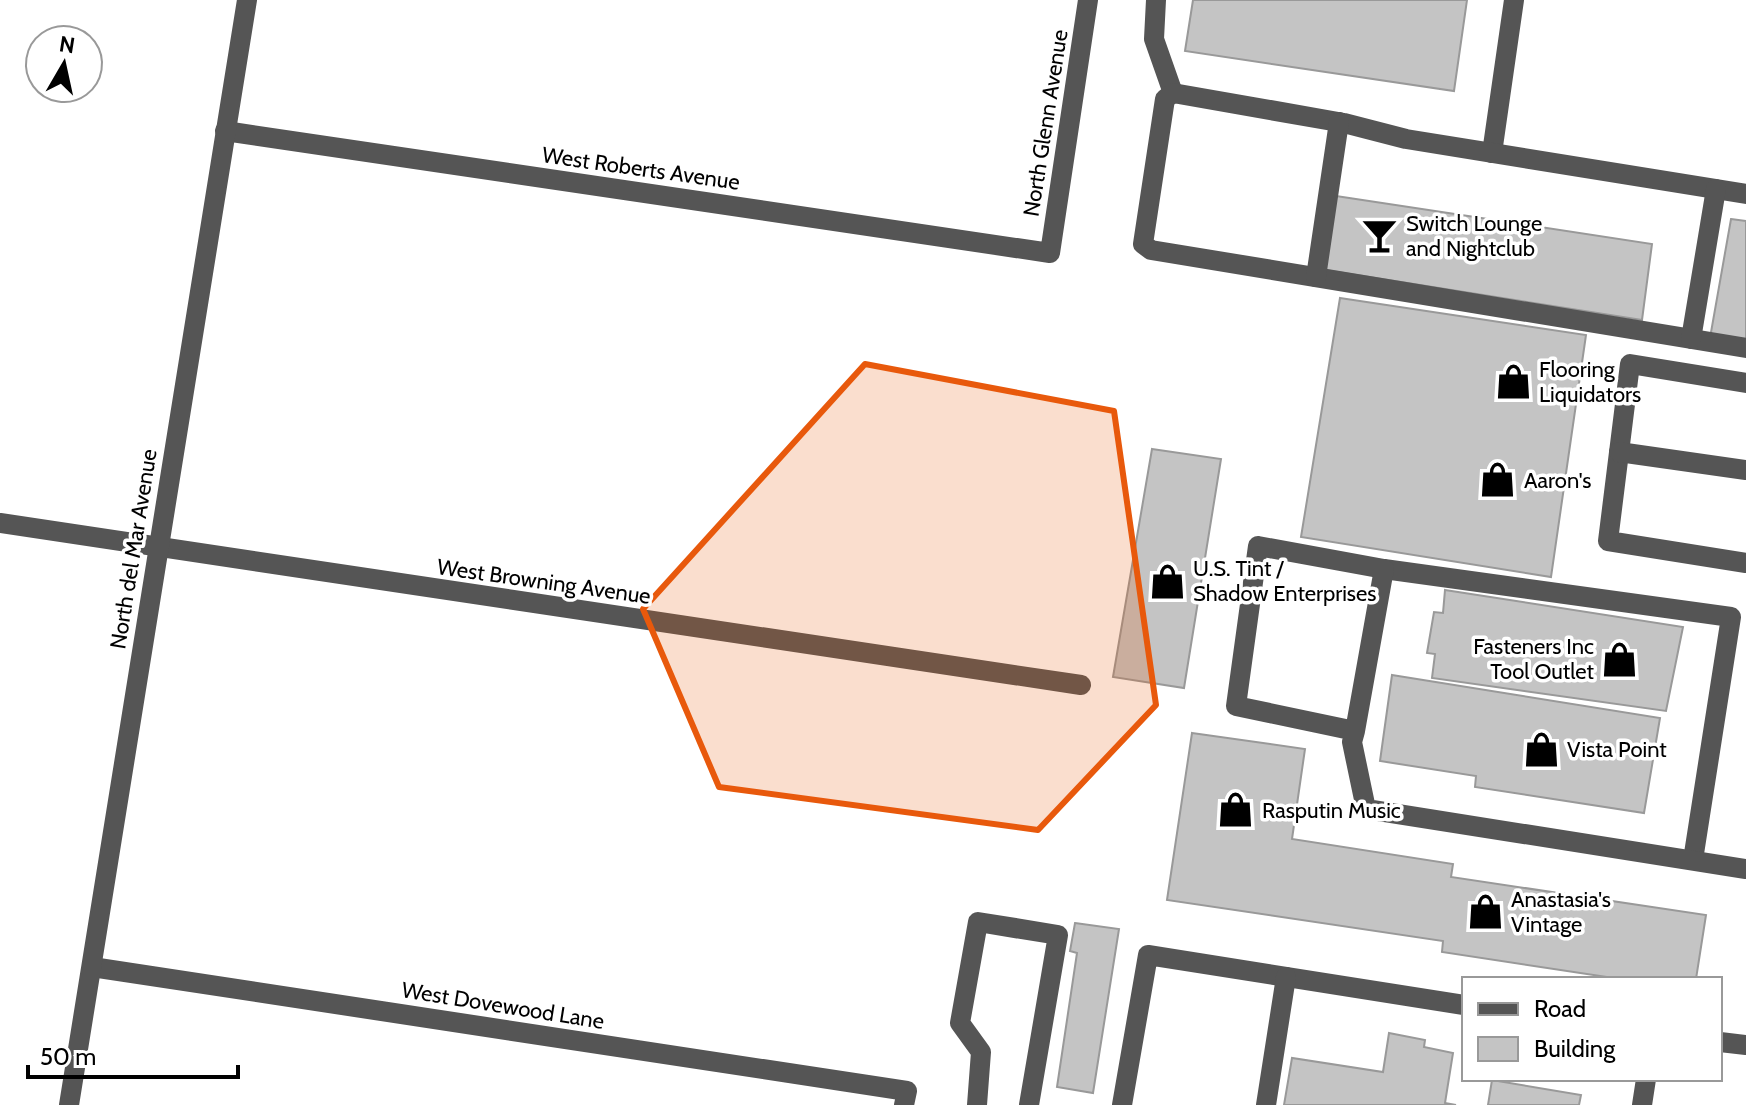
<svg xmlns="http://www.w3.org/2000/svg" width="1746" height="1105" font-family="Cabin,sans-serif">
	<style>
		.building { fill: #c4c4c4; stroke: #999; stroke-width: 2 }
		.lines { fill: none; stroke-linecap: round; stroke-linejoin: round }
		.minor { stroke: #555; stroke-width: 20 }
		.marked { fill: #e8590c; fill-opacity: 0.2; stroke: #e8590c; stroke-width: 6; stroke-linejoin: round }
		.labels { text-anchor: middle; stroke-width: 7; stroke-linejoin: round; paint-order: stroke }
		.street-label { font-size: 22px; fill: #000; stroke: #fff }
		.poi-label { font-size: 22px; fill: #000; stroke: #fff; text-anchor: start }
	</style>
	<rect width="100%" height="100%" fill="#fff"/>
	<!-- building -->
	<g class="building">
		<polygon points="1193,0 1467,0 1454,91 1185,51"/>
		<polygon points="1336,196 1652,244 1642,320 1325,270"/>
		<polygon points="1731,219 1746,221 1746,344 1710,338"/>
		<polygon points="1340,298 1586,335 1551,577 1301,537"/>
		<polygon points="1152,449 1221,459 1184,688 1113,677"/>
		<polygon points="1445,590 1683,627 1666,711 1432,678 1435,654 1427,653 1434,612 1443,613"/>
		<polygon points="1392,675 1660,718 1644,813 1475,787 1476,776 1380,761"/>
		<polygon points="1192,733 1305,749 1292,839 1453,864 1451,877 1706,915 1696,979 1620,979 1442,952 1443,941 1167,900"/>
		<polygon points="1075,923 1119,929 1093,1093 1057,1087 1077,953 1070,951"/>
		<polygon points="1389,1033 1425,1040 1424,1047 1453,1053 1445,1103 1456,1105 1284,1105 1292,1058 1383,1072"/>
		<polygon points="1492,1080 1581,1095 1579,1105 1488,1105"/>
	</g>
	<g class="lines">
		<!-- minor -->
		<g class="minor">
			<polyline points="1156,0 1154,39 1173,93"/>
			<polyline points="225,131 1050,253 1088,0"/>
			<polyline points="1492,153 1514,0"/>
			<polyline points="1746,194 1406,139 1344,123 1173,93 1165,99 1143,244 1151,250 1746,348"/>
			<polyline points="1316,277 1339,122"/>
			<polyline points="1691,339 1716,189"/>
			<polyline points="1746,383 1630,364 1608,541 1746,563"/>
			<polyline points="1619,452 1746,470"/>
			<polyline points="0,523 1081,685"/>
			<polyline points="1384,569 1731,617 1693,860"/>
			<polyline points="1355,731 1236,706 1258,546 1384,569 1355,731 1352,742 1366,809 1746,869"/>
			<polyline points="92,967 907,1091 904,1105"/>
			<polyline points="1720,1042 1746,1045"/>
			<polyline points="69,1105 247,0"/>
			<polyline points="977,1105 981,1052 960,1023 978,922 1058,935 1029,1105"/>
			<polyline points="1122,1105 1148,955 1464,1005"/>
			<polyline points="1266,1105 1286,977"/>
			<polyline points="1642,1105 1646,1079"/>
		</g>
	</g>
	<!-- marked area -->
	<path class="marked" d="M865,364L1114,411L1156,705L1038,830L719,787L643,609Z"/>
	<!-- icons -->
	<defs>
		<symbol id="bar-bare" viewBox="-9 -9 18 18"><path d="M-6-5H6L.8 .8V4.5H3.5V6h-7V4.5H-.8V.8Z" fill="#000" stroke="#fff" stroke-width="2.5" paint-order="stroke"/></symbol>
		<symbol id="shop-bare" viewBox="-9 -9 18 18"><path d="M-5-2.5h2.3a2.7 3.5 0 0 1 5.4 0H5L5.5 6h-11ZM-1.5-2.5h3a1.5 2.3 0 0 0-3 0Z" fill="#000" stroke="#fff" stroke-width="2.5" paint-order="stroke"/></symbol>
	</defs>
	<g fill-rule="evenodd">
		<use href="#bar-bare" x="1354" y="210" width="51" height="51"/>
		<use href="#shop-bare" x="1488" y="356" width="51" height="51"/>
		<use href="#shop-bare" x="1472" y="454" width="51" height="51"/>
		<use href="#shop-bare" x="1142" y="556" width="51" height="51"/>
		<use href="#shop-bare" x="1594" y="634" width="51" height="51"/>
		<use href="#shop-bare" x="1516" y="724" width="51" height="51"/>
		<use href="#shop-bare" x="1210" y="784" width="51" height="51"/>
		<use href="#shop-bare" x="1460" y="886" width="51" height="51"/>
	</g>
	<g class="labels">
		<!-- street labels -->
		<g class="street-label">
			<text transform="translate(1045 123) rotate(-81)" y="8">North Glenn Avenue</text>
			<text transform="translate(641 168) rotate(8)" y="8">West Roberts Avenue</text>
			<text transform="translate(133 549) rotate(-81)" y="8">North del Mar Avenue</text>
			<text transform="translate(544 581) rotate(8)" y="8">West Browning Avenue</text>
			<text transform="translate(503 1005) rotate(9)" y="8">West Dovewood Lane</text>
		</g>
		<!-- poi labels -->
		<g class="poi-label">
			<text x="1406" y="231">Switch Lounge<tspan x="1406" dy="25">and Nightclub</tspan></text>
			<text x="1539" y="377">Flooring<tspan x="1539" dy="25">Liquidators</tspan></text>
			<text x="1524" y="488">Aaron's</text>
			<text x="1193" y="576">U.S. Tint /<tspan x="1193" dy="25">Shadow Enterprises</tspan></text>
			<text x="1594" y="654" text-anchor="end">Fasteners Inc<tspan x="1594" dy="25">Tool Outlet</tspan></text>
			<text x="1567" y="757">Vista Point</text>
			<text x="1262" y="818">Rasputin Music</text>
			<text x="1511" y="907">Anastasia's<tspan x="1511" dy="25">Vintage</tspan></text>
		</g>
	</g>
	<!-- legend -->
	<rect x="1462" y="977" width="260" height="104" fill="#ffffff" stroke="#999999" stroke-width="2"/>
	<rect x="1478" y="1003" width="40" height="12" fill="#555555" stroke="#999999" stroke-width="2"/>
	<text x="1534" y="1017" font-size="24" fill="#000000">Road</text>
	<rect x="1478" y="1037" width="40" height="24" fill="#c4c4c4" stroke="#999999" stroke-width="2"/>
	<text x="1534" y="1057" font-size="24" fill="#000000">Building</text>
	<!-- north arrow -->
	<g transform="translate(64 64) rotate(9)"><circle r="38" fill="#ffffff" stroke="#999999" stroke-width="2"/>
	<path d="M0-6L14 30L0 20L-14 30Z" fill="#000000"/>
	<text y="-12" font-size="22" font-weight="bold" text-anchor="middle" fill="#000000">N</text>
	</g>
	<!-- scale -->
	<path d="M28 1065v12h210v-12" fill="none" stroke="#000000" stroke-width="4"/>
	<text x="40" y="1065" font-size="24" fill="#000000" stroke="#ffffff" stroke-width="6" paint-order="stroke">50 m</text>
</svg>
